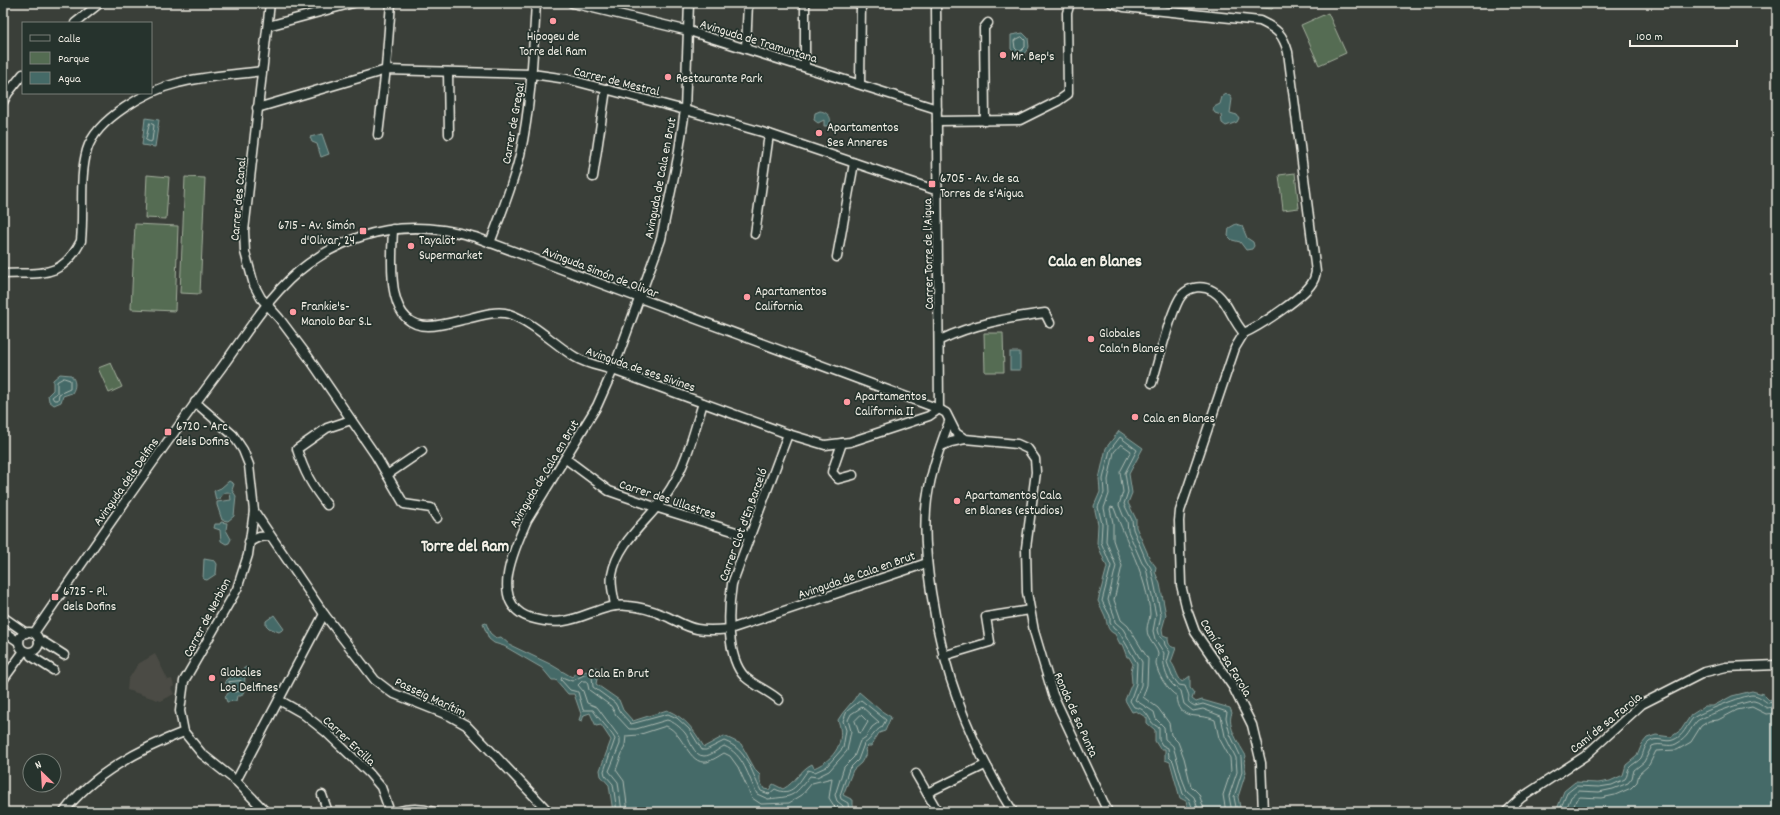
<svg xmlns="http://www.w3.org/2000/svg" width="1780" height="815" font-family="Dekko,sans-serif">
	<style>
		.built { fill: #4b4b44 }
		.green { fill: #546c52; stroke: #a4ae9d }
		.water { fill: #456a67; stroke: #8ba09b }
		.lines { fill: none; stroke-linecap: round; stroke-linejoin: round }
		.shore { stroke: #aebbb4; stroke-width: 1 }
		.minor-casing { stroke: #f4f1e8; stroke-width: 11 }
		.minor { stroke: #26332d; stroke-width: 8 }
		.poi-dot { fill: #ff9aa2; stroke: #26332d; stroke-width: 1.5 }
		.labels { text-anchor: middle; stroke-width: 3.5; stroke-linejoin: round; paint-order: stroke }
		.poi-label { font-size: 13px; fill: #f4f1e8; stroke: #26332d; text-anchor: start }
		.street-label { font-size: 13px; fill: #f4f1e8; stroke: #26332d }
		.district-label { font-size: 17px; font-weight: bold; fill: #f4f1e8; stroke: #26332d }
	</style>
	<rect width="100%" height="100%" fill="#3a3f39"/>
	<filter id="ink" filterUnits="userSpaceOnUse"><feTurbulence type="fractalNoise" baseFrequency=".025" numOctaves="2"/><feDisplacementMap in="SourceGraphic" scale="8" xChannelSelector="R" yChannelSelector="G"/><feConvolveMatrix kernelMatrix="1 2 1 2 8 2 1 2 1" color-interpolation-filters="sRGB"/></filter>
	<g filter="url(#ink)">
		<!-- built -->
		<polygon class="built" points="155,654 168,680 172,679 174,686 171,688 174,694 161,701 127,690 128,680 138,664"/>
		<!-- green -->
		<g class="green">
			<polygon points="1231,3 1278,3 1272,9 1231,5"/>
			<polygon points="1328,13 1346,53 1319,65 1301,25"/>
			<polygon points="1295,173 1299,208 1283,210 1279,175"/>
			<polygon points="147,175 169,177 166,219 145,218"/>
			<polygon points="185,177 205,178 200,294 180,293"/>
			<polygon points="135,224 178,226 175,311 131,309"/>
			<polygon points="984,333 1003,333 1004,372 985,372"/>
			<polygon points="111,363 122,387 109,393 98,368"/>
		</g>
		<!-- water -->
		<g class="water">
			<polygon points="1023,33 1028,38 1029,47 1024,54 1017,55 1011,49 1011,35"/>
			<polygon points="1226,94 1230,96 1232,99 1230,113 1237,115 1239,118 1237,122 1226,126 1222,123 1221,115 1215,113 1213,110 1214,107 1220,104 1222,97"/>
			<path d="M820,111C828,112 834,119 828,126H824V120L818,123L814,120L815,113Z"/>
			<polygon points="145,118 159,120 155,147 142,145"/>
			<polygon points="322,134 329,154 321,157 317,144 312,142 310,137"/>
			<polygon points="1236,224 1242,226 1247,238 1253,242 1254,246 1252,249 1246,250 1240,242 1232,240 1228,236 1229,228"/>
			<rect x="1010" y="352" width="10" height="18"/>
			<path d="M60,374L71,375C76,381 76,387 72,393L63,396L61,402L54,405L49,401L48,395L53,390V380Z"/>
			<path d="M1119,431L1143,448L1129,474L1132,493L1128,503L1136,519V527L1150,559L1156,567L1155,572L1160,584L1166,615L1162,629L1163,635L1168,637C1168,643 1169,647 1176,648L1171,662C1176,668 1176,675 1182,682L1190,676V688L1194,693L1192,699L1196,702L1202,700L1230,708L1232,713C1226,726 1240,745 1246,756L1244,762L1246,772L1238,797L1241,812H1189L1186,801L1180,798L1170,762L1165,760V749H1160L1155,741V730L1147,723V718L1136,711L1132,712L1125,700L1132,683L1131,671L1133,664L1129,657H1127L1122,644H1120L1115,634C1106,630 1108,624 1105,616C1103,611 1100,606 1098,601L1107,567L1097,543L1098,524L1094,506L1100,492L1099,479L1106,448Z"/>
			<path d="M229,481L234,484L232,490L236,496L234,516L228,521L222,520L217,505V502L231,500L230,493C226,490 221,495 220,499L216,500L214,491L221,488Z"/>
			<polygon points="221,522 227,523 226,530 231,539 229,543 226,544 221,541 220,530 214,528 215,524 220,524"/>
			<polygon points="204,559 215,561 217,564 216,574 207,580 203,579"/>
			<polygon points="274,615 284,629 279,632 269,628 266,625 266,621"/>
			<path d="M486,623L490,633L496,638L501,637L510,645L550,664L572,677C577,672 582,670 590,672L595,667L599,669L596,684L619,700L623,710L633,721L667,710C687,719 693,729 704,747L724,736L741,744L756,771L760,775V781L764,789L769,790L773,784L783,789C796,782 800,770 812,764L814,768C835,759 846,742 838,720C844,709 853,703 859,692L880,710L891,717L885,731L879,733L871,746H868L865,749L866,754L861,763L853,770L843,795L853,800V812H613L609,785L601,776L600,770L611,740L601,725L596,726L590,713L584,715L582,721L579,720L581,714L574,694H568L556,680H552L542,668L504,646L494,643L489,639L483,624Z"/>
			<path d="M246,667L250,671L245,677C244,683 247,689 241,696H237L236,701L227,702L225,697L229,692L225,681L229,677L242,676V670Z"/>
			<polygon points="1752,691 1763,694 1769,700 1777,697 1777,812 1542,812 1557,809 1564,791 1575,782 1598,783 1610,781 1623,775 1626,765 1637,756 1642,744 1647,738 1656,735 1671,737 1681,730 1691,715 1705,706 1713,706 1732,696"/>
		</g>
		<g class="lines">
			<!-- shore -->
			<g class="shore">
				<polygon points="1022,37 1025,40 1025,47 1021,51 1018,51 1015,48 1014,41"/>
				<polygon points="150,123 154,125 152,141 150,142 146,140"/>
				<polygon points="64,378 70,380 70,389 59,394 58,400 54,400 52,397 57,393 57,382"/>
				<polygon points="241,681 240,691 234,692 229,682"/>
				<polygon points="861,715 868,722 862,732 859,733 855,721"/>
				<path d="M617,812L613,784L605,775L604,771L615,739C608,727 600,721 593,710H583L578,692L570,690L561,680L562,677L572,681L584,675L592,676L593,687L615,703L620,712L631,724L668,714L677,718L689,729L702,750H706L724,741C747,749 751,771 761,791L769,794L775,789C792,798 799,782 808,770L815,772L826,767L843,748L846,730L843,721L847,711L861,700L886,720L882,727C874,731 872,739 864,744L858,760L849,769L840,795L841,799L848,803L849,812"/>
				<path d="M622,812L618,782L609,771L620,744V738L597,707L587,703L583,691L578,685L582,681H587L589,690L611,706L616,715L629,729H636L667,720C674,722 680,727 685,733C690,739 693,756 704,756C711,756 718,749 724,746C744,754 748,777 757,794L768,799C794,796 792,798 810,776L817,777L829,771L847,751L851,731L848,720L851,714L862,707L879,722L872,727L866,737L860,741L854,757L844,767L835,795L837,801L843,806L844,812"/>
				<path d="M628,812L624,781L616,770L625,745L626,736L638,735L666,726C684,733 688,765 707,762C713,760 719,756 724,753L730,756L738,767L752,798L761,804L789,803L802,795L812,783L832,778L829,798L838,812"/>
				<path d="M1194,812L1189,799L1183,794L1173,761L1169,757L1168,748L1162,745L1159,740V728C1157,726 1152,724 1151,721C1147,714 1144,708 1134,707L1130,701L1136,684L1137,663L1119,632L1114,629L1110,623V616L1102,601L1111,566L1101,542L1102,524L1098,507L1104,493L1103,479L1110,450L1120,437L1137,450L1125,473L1128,492L1124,504L1132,520L1133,529L1146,560L1151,568L1161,615L1158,630L1160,637L1164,640L1165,645L1170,652L1167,662L1172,676L1179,685L1185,686C1186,689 1187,690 1188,693C1191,700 1184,701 1195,706L1203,704L1227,712L1226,718L1230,734L1241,757L1242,772L1234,797L1237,812"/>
				<path d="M1199,812L1194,797L1187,791L1183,781L1173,746L1165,739L1164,727L1156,719L1154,712L1135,700L1141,685L1142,662L1123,629L1115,622L1114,615L1108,600L1116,566L1106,541L1107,523L1104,508L1109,494L1108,480L1114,452L1121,444L1131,451L1120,472L1123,492L1119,505L1123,515L1127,521L1128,531L1142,563L1146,568L1156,615L1153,631L1155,639L1164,653C1162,667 1167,684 1181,691L1184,704L1193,711L1203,709L1221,716L1225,736L1236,758L1237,772L1229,796L1232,812"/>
				<path d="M1205,812L1199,794L1191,786L1184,758L1178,742L1171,735L1169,723L1158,708L1143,697L1147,685L1148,659L1128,626L1121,620L1114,600L1122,566L1113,540V523L1110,509L1111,507L1114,508C1123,534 1138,561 1145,587C1147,595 1150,606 1150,614C1150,619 1147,624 1147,629C1147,640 1156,645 1158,654C1158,656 1156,660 1156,663C1157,674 1167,690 1177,696C1179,723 1198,712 1215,720L1219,738L1230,758L1231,771L1223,795L1226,812"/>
				<path d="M1559,812L1567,793L1576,786L1599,787L1612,785L1625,779C1628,775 1627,772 1629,768C1632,764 1638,762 1641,758C1644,752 1644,746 1649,742C1657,736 1665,743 1673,740C1684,736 1686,726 1693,718C1699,713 1745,695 1752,695C1759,695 1763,700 1768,703L1777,701"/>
				<path d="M1565,812L1571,797L1578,791L1599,792L1613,789L1628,783L1632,778L1634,770L1644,762L1652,746C1660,742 1669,748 1676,744C1689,737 1689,730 1697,721C1702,717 1748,700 1754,701C1760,702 1762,706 1767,708L1777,706"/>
				<polyline points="1572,812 1576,800 1580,797 1601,798 1615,795 1631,788 1637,782 1639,774 1649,765 1656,751 1677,750 1691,742 1701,726 1709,721 1718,720 1737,710 1752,707 1766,714 1777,713"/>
			</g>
			<defs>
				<g id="minor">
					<polyline points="270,3 244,231 245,252 254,285 261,298 279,318 309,358 376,456 404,504 431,508 437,518"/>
					<polyline points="572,3 689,31 937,109"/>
					<path d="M689,3L685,110L678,157L661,239L613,370L597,406L527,520C515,548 487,604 531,618C541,621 553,623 564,621C586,618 605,603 628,606C640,607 652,610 663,615C674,619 685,627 697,629C708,631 718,630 730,629L927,563"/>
					<polyline points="936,3 939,409"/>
					<path d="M1112,3L1124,7L1260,21C1277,29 1283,34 1288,52L1316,272C1315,275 1315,278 1313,281C1307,295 1260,326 1244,333"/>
					<polyline points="614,12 615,3"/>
					<polyline points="75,23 100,3"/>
					<polyline points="268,26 353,3"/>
					<polyline points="746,48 748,3"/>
					<polyline points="805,67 805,3"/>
					<polyline points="448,72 449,134"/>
					<polyline points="860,84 861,3"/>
					<polyline points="3,102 8,93 23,74"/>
					<polyline points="257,108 386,70 532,74 567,79 685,110 769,134 938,191"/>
					<polyline points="937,121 1020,120 1058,101 1068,94 1067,13 1070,3"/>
					<polyline points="985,121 984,28 988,23"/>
					<polyline points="378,135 386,68 391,3"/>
					<polyline points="593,177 606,89"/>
					<path d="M393,229C392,259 384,326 428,326C442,326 457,321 470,318C481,315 498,310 509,314C533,322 554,344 575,357C586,364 600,366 613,370L788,434L825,445L850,442L929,416L939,409"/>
					<polyline points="755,234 769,134"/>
					<path d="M490,243C501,214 513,185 520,155C531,106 533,54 536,3"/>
					<polyline points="837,257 854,163"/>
					<path d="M3,274C41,272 61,280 81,241C84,211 79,178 87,150C96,119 148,90 178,83C205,76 234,75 262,71"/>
					<polyline points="1244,333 1235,348 1180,511 1179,521 1181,585 1187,610 1195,632 1233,687 1252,725 1261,763 1263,812"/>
					<path d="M940,340C973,324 1008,318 1045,313L1050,323"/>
					<path d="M1152,383C1158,363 1171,308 1182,295C1190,286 1203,285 1213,291C1228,300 1232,321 1244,333"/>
					<polyline points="195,402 233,435 243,450 249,465 254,511 248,555 237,589 184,681 180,711 184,732 202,754 236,781 266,812"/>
					<path d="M949,422C939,450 928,479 926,510C924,537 927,565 931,592C943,673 969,742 1013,812"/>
					<polyline points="842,443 832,472 838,479 853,475"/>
					<polyline points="941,446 951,442 965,439"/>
					<polyline points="566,459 609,491 655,507 749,536"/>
					<polyline points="387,475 422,451"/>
					<path d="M327,505C312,486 304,472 297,449L327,428L351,420"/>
					<polyline points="254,511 324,614 375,680 392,693 450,716 466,725 549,812"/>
					<polyline points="249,542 259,537 270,536"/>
					<path d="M615,606C614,596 610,585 612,575C618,539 653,518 671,488C687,462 694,431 703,403"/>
					<polyline points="3,617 26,633"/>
					<polyline points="3,631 19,642"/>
					<circle cx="29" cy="642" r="10"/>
					<path d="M34,633C95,544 157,454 222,367C248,331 272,290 308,264C359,227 416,220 475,237L939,409L946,413L956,433L965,439L1017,444L1028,449L1035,459L1036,472L1026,548L1027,592L1034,631L1053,695L1108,812"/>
					<polyline points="39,642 42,641 64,655"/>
					<polyline points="31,652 31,656 53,670"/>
					<polyline points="943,656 990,642 986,617 1030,610"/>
					<polyline points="3,680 24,651"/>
					<polyline points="279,700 302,713 326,732 369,773 381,787 390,812"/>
					<path d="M779,700C769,691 755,686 745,677C726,658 728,609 732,584L788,434"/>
					<polyline points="916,774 938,812"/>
					<polyline points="236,781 324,614"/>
					<polyline points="927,793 985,765"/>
					<polyline points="322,795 328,812"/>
					<path d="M64,812C91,775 142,748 184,732"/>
					<path d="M396,812C409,808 421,808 434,812"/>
					<polyline points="1506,812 1521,798 1585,756 1642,704 1705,672 1726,667 1777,665"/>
				</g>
			</defs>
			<!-- minor casing -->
			<use href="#minor" class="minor-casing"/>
			<!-- minor -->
			<use href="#minor" class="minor"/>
		</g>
	</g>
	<!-- markers -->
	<g class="poi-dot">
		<circle cx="553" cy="21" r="4"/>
		<circle cx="1003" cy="55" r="4"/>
		<circle cx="668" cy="77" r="4"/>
		<circle cx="819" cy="133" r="4"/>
		<rect x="928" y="180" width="8" height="8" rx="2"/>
		<rect x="359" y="227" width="8" height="8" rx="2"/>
		<circle cx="411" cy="246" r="4"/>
		<circle cx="747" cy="297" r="4"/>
		<circle cx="293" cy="312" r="4"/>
		<circle cx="1091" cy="339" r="4"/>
		<circle cx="847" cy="402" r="4"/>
		<circle cx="1135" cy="417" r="4"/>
		<rect x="164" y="428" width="8" height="8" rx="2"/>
		<circle cx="957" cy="501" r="4"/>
		<rect x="51" y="593" width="8" height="8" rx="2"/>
		<circle cx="580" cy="672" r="4"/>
		<circle cx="212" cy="678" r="4"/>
	</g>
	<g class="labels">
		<!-- poi labels -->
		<g class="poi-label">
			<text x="553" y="40" text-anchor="middle">Hipogeu de<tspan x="553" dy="15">Torre del Ram</tspan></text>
			<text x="1011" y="60">Mr. Bep's</text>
			<text x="676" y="82">Restaurante Park</text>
			<text x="827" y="131">Apartamentos<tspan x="827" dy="15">Ses Anneres</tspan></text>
			<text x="940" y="182">6705 - Av. de sa<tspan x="940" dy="15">Torres de s'Aigua</tspan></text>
			<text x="355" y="229" text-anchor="end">6715 - Av. Simón<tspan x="355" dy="15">d'Olivar, 24</tspan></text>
			<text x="419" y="244">Tayalot<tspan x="419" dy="15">Supermarket</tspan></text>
			<text x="755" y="295">Apartamentos<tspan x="755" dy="15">California</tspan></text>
			<text x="301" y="310">Frankie's-<tspan x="301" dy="15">Manolo Bar S.L</tspan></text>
			<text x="1099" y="337">Globales<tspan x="1099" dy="15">Cala'n Blanes</tspan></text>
			<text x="855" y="400">Apartamentos<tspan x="855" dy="15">California II</tspan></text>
			<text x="1143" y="422">Cala en Blanes</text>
			<text x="176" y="430">6720 - Arc<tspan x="176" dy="15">dels Dofins</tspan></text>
			<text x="965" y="499">Apartamentos Cala<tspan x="965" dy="15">en Blanes (estudios)</tspan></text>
			<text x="63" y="595">6725 - Pl.<tspan x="63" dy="15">dels Dofins</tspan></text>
			<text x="220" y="676">Globales<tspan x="220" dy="15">Los Delfines</tspan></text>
			<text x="588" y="677">Cala En Brut</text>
		</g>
		<!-- street labels -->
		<g class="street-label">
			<text transform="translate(759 40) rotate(17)" y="5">Avinguda de Tramuntana</text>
			<text transform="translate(617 80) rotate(14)" y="5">Carrer de Mestral</text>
			<text transform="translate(512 123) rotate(-80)" y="5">Carrer de Gregal</text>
			<text transform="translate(659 178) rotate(-79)" y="5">Avinguda de Cala en Brut</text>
			<text transform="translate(237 199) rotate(-85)" y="5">Carrer des Canal</text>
			<text transform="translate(927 254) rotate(-91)" y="5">Carrer Torre de l'Aigua</text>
			<text transform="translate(601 271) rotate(21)" y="5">Avinguda Simón de Olivar</text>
			<text transform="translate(641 368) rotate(19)" y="5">Avinguda de ses Sivines</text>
			<text transform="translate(543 473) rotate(-59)" y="5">Avinguda de Cala en Brut</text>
			<text transform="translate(125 481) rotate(-55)" y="5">Avinguda dels Delfins</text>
			<text transform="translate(668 498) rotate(18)" y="5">Carrer des Ullastres</text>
			<text transform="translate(742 524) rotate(-70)" y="5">Carrer Clot d'En Barceló</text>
			<text transform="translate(856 574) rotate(-19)" y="5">Avinguda de Cala en Brut</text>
			<text transform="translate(206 617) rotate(-62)" y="5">Carrer de Nerbion</text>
			<text transform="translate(1227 657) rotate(59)" y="5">Camí de sa Farola</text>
			<text transform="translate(431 696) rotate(25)" y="5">Passeig Marítim</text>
			<text transform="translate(1077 714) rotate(66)" y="5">Ronda de sa Punta</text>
			<text transform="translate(1605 722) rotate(-39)" y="5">Camí de sa Farola</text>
			<text transform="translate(350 740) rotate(43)" y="5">Carrer Ercilla</text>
		</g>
		<!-- district labels -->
		<g class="district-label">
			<text x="1095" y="266">Cala en Blanes</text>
			<text x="465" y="551">Torre del Ram</text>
		</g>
	</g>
	<!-- margin -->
	<rect width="1780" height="815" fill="none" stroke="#26332d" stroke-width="16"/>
	<rect x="8" y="8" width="1764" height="799" fill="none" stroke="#f4f1e8" stroke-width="1.5" filter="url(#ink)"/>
	<!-- legend -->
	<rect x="22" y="22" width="130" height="72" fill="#26332d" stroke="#787f78"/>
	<rect x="30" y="35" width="20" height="6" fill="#26332d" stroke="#787f78"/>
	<text x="58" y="42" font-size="12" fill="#f4f1e8">Calle</text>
	<rect x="30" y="52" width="20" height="12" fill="#546c52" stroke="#787f78"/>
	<text x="58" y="62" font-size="12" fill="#f4f1e8">Parque</text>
	<rect x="30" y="72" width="20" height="12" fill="#456a67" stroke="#787f78"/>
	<text x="58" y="82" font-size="12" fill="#f4f1e8">Agua</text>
	<!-- north arrow -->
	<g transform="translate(42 773) rotate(335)"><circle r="19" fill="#26332d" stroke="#787f78"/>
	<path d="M0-3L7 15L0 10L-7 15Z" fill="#ff9aa2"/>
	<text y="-6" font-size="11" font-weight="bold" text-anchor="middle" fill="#f4f1e8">N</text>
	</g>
	<!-- scale -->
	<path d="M1630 40v6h107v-6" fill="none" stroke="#f4f1e8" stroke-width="2"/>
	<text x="1636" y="40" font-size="12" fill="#f4f1e8" stroke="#26332d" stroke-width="3" paint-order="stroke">100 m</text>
</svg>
